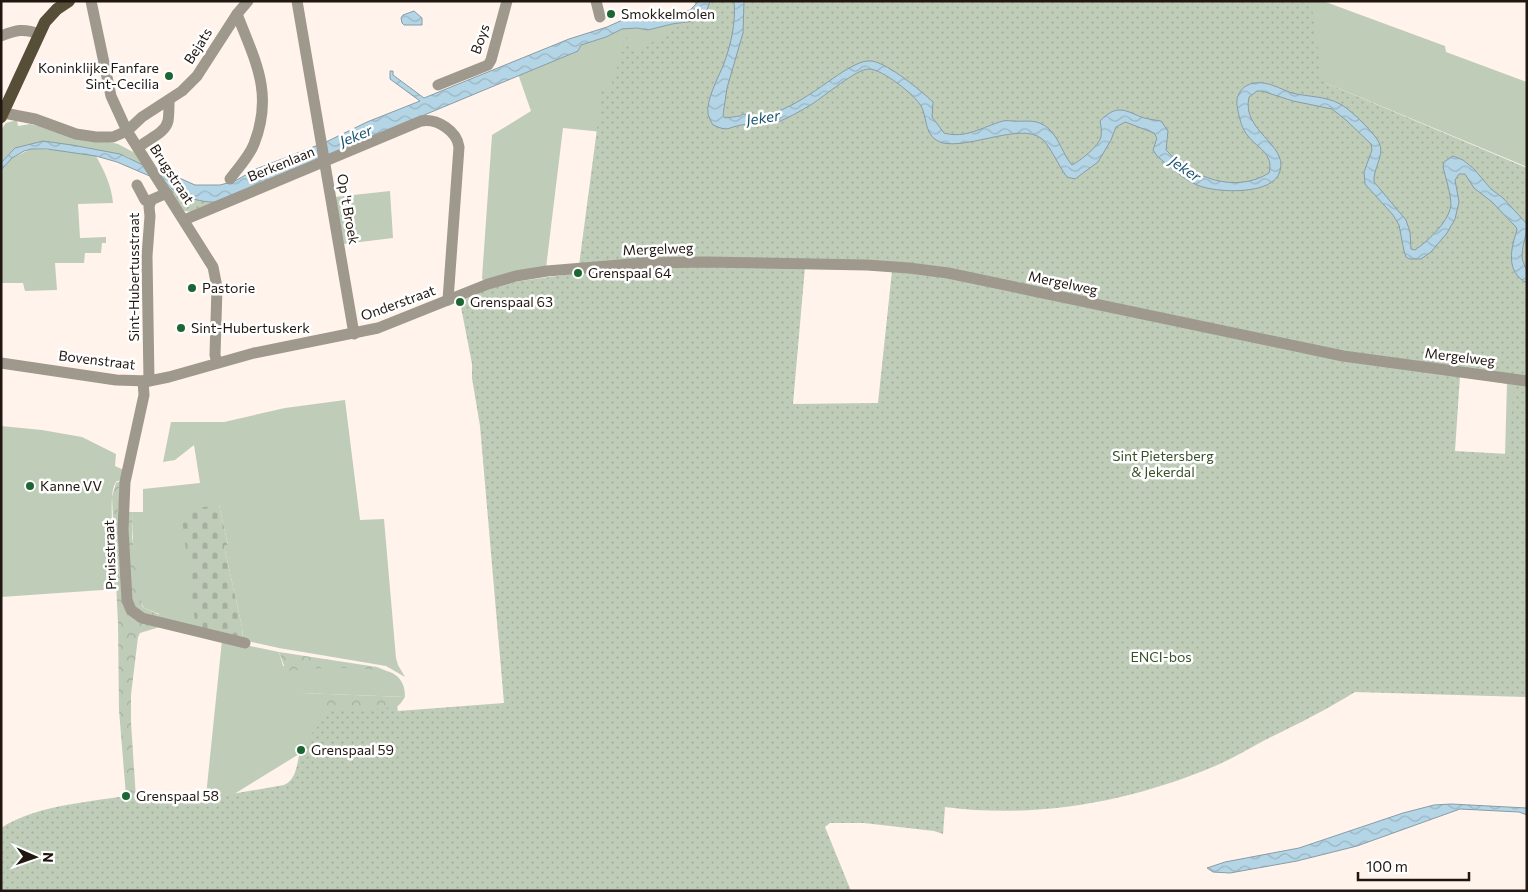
<svg xmlns="http://www.w3.org/2000/svg" width="1528" height="892" font-family="Commissioner,sans-serif">
	<style>
		.green { fill: #bfcdb8 }
		.forest { fill: url(#forest-crowns) }
		.cemetery { fill: url(#cemetery-stones) }
		.park { fill: url(#park-dots); fill-rule: evenodd }
		.water { fill: url(#water-waves); stroke: #889ca6 }
		.lines { fill: none; stroke-linecap: round; stroke-linejoin: round }
		.minor { stroke: #9e998c; stroke-width: 11 }
		.major { stroke: #564e37; stroke-width: 12 }
		.poi-dot { fill: #1c6633; stroke: #fff; stroke-width: 2 }
		.labels { text-anchor: middle; stroke-width: 5; stroke-linejoin: round; paint-order: stroke }
		.poi-label { font-size: 14px; fill: #211711; stroke: #fff; text-anchor: start }
		.street-label { font-size: 14px; fill: #211711; stroke: #fff }
		.park-label { font-size: 14px; fill: #375127; stroke: #fff }
		.water-label { font-size: 15px; font-style: italic; fill: #1a556f; stroke: #fff }
	</style>
	<defs>
		<pattern id="forest-crowns" width="20" height="18" patternUnits="userSpaceOnUse" patternTransform="scale(1.25)"><rect width="20" height="18" fill="#bfcdb8"/><path d="M2 6a3 3 0 1 1 6 0M12 15a3 3 0 1 1 6 0" fill="none" stroke="#a4af9d"/></pattern>
		<pattern id="cemetery-stones" width="16" height="16" patternUnits="userSpaceOnUse" patternTransform="scale(1.25)"><rect width="16" height="16" fill="#bfcdb8"/><path d="M2 7V4a2 2 0 0 1 4 0v3zM10 15v-3a2 2 0 0 1 4 0v3z" fill="#a4af9d"/></pattern>
		<pattern id="park-dots" width="8" height="8" patternUnits="userSpaceOnUse" patternTransform="scale(1.25)"><rect width="8" height="8" fill="#bfcdb8"/><path d="M2 2h.1M6 6h.1" fill="none" stroke="#a4af9d" stroke-width="1.8" stroke-linecap="round"/></pattern>
		<pattern id="water-waves" width="16" height="10" patternUnits="userSpaceOnUse" patternTransform="scale(1.25)"><rect width="16" height="10" fill="#b4d5e6"/><path d="M0 5q4-4 8 0t8 0" fill="none" stroke="#9ab6c4"/></pattern>
	</defs>
	<rect width="100%" height="100%" fill="#fff3ec"/>
	<!-- green -->
	<g class="green">
		<polygon points="734,1 1527,298 672,139 563,128 546,268 484,283 482,278 492,135 531,111 518,74 578,51 581,45 606,37 622,29 637,28 648,30 672,24 694,21"/>
		<polygon points="744,1 1323,1 1445,46 1446,52 1527,82 1527,167 1326,83"/>
		<polygon points="17,120 18,126 30,124 118,144 135,153 142,165 126,156 72,145 15,148 1,163 1,130 6,123"/>
		<path d="M31,149L56,150L96,156C104,170 112,187 113,203L78,204L80,238L106,237V243H102L101,253H85L84,263H55L57,290L25,291L23,283H1V170L12,158Z"/>
		<polygon points="390,191 393,238 344,244 335,197"/>
		<polygon points="1507,382 1527,384 1527,453 1505,456"/>
		<path d="M345,400L360,520L384,519L396,658L398,665L405,677L386,666L279,648L243,640L242,627L224,546L228,545L219,505L196,629L164,622L159,614L144,608C135,595 131,530 133,512H143V489L200,483L194,445L175,460L163,462L171,422H224L285,408Z"/>
		<path d="M1,426L42,430L82,437L116,454L115,466L124,470L122,480C118,481 117,480 115,484C107,497 116,569 117,589L1,597Z"/>
		<path d="M222,640L279,652L283,666C305,667 378,664 394,674C403,680 405,688 405,697L302,693L345,712L317,743L231,796L204,803L136,799L153,796H206Z"/>
	</g>
	<!-- forest -->
	<g class="forest">
		<polygon points="122,480 118,512 133,512 132,537 142,606 144,608 162,616 164,622 163,626 140,633 138,637 131,695 131,722 136,799 123,797 126,796 119,710 118,624 112,497 116,483"/>
		<path d="M279,652L377,667L389,672C354,666 321,667 286,671Z"/>
		<path d="M302,693L405,697C402,702 399,706 394,709C388,713 336,713 327,711C316,709 308,702 302,693Z"/>
	</g>
	<!-- cemetery -->
	<polygon class="cemetery" points="219,505 228,545 224,546 242,627 243,640 196,629 181,510"/>
	<!-- park -->
	<g class="park">
		<path d="M694,1H1311L1322,78L1325,79L1326,83L1527,168V697L1355,692C1326,710 1296,725 1265,740C1248,749 1232,759 1215,766C1130,802 1037,819 945,807L943,834L934,831L864,823H830L825,827L851,891H1V828C39,803 98,802 142,793L149,799L170,797L209,798L284,785C298,779 296,762 301,750C305,740 323,721 330,711L397,707L398,711L504,703L480,426L472,378V364L460,302L498,284L578,273L602,91H609L623,50L624,33L636,51L638,52L646,45L666,36L675,28L699,19ZM805,267L892,271L878,403L793,404ZM1460,376L1514,385L1508,454L1455,451Z"/>
		<polygon points="169,188 179,193 215,202 195,212 183,211"/>
	</g>
	<!-- water -->
	<g class="water">
		<path d="M699,1H710L705,16L694,21L672,24L648,30L637,28L622,29L606,37L581,45L578,51L215,202C202,203 174,195 166,183L117,162L96,156L47,149H31L24,151L12,158L1,170V163L15,148L43,141L72,145L120,154L166,176L168,173L195,185H220L235,181L256,169L326,142L367,122L420,101L390,79V71H393V75L424,98L569,39L607,27L629,17L661,18L690,10Z"/>
		<path d="M734,1H744L743,33L727,88L723,115L725,118L740,116L743,114C777,124 817,88 844,71C853,66 862,60 872,61C889,64 920,90 933,102L932,117L944,133C966,139 982,127 1003,121C1007,120 1010,121 1014,121C1029,122 1037,118 1050,130C1060,140 1063,155 1072,165C1080,161 1099,146 1101,137C1102,132 1101,126 1100,121C1116,105 1123,109 1141,117C1147,119 1155,120 1161,121L1168,131L1166,150C1192,178 1235,194 1269,173C1274,153 1258,149 1248,136C1242,129 1240,120 1238,111C1237,106 1236,101 1238,96C1241,88 1247,84 1255,83C1268,81 1280,89 1292,93C1308,97 1326,96 1340,104C1349,108 1378,136 1380,145C1384,156 1373,169 1374,182L1406,220L1410,232L1411,249L1415,250C1428,241 1451,220 1451,203C1450,191 1446,179 1443,167L1444,162L1453,156L1463,160L1474,169L1491,189L1503,198L1527,224C1527,236 1522,244 1522,256C1522,262 1525,266 1527,271C1528,274 1527,280 1527,283C1505,272 1511,248 1517,230L1516,227L1492,202L1474,188L1465,174H1459L1455,180L1459,202L1455,219L1447,233L1431,252L1421,259H1410L1406,257L1404,251L1399,225L1393,215L1365,184L1364,172L1372,150L1371,144L1346,120L1332,109L1293,101L1262,91H1257L1249,97C1241,131 1288,144 1280,171C1274,196 1215,193 1197,185C1183,179 1169,166 1157,156L1153,150L1157,138L1154,133L1128,123L1125,122L1116,127L1111,140L1098,162L1075,179L1067,177C1059,167 1051,147 1042,139C1021,120 958,155 936,140C924,132 927,116 921,106C915,95 882,69 869,69C856,69 825,96 812,104C801,111 790,117 778,122C766,127 754,123 741,125C726,128 729,132 713,125C711,122 709,117 708,114C706,100 718,78 723,66C731,45 736,23 734,1Z"/>
		<polygon points="414,11 422,18 422,25 404,25 402,23 401,18 403,15"/>
		<polygon points="1451,804 1527,808 1527,815 1519,812 1460,809 1357,846 1297,861 1230,873 1213,872 1207,868 1225,862 1299,848 1403,813 1434,805"/>
	</g>
	<g class="lines">
		<!-- minor -->
		<g class="minor">
			<polyline points="91,1 111,96 127,131 213,267 217,287 215,355 217,363"/>
			<polyline points="297,1 354,334"/>
			<polyline points="596,1 600,17"/>
			<path d="M1,36C16,30 24,28 39,34"/>
			<polyline points="438,85 488,65 491,60 507,1"/>
			<polyline points="4,113 35,119 76,134 96,137 113,137 127,131 142,117 182,91 197,76 237,14 248,1"/>
			<path d="M138,148C147,139 165,134 168,121C169,115 169,107 169,101"/>
			<path d="M230,179C238,168 249,157 254,144C274,93 255,61 237,14"/>
			<polyline points="137,185 145,200 150,203"/>
			<path d="M184,220L421,121C437,118 457,131 459,147L448,300"/>
			<polyline points="1,363 116,380 149,381 169,377 254,353 378,328 488,284 516,276 547,271 644,263 706,262 867,265 909,268 948,273 1343,356 1527,381"/>
			<polyline points="143,381 144,395 125,482 123,529 127,600 131,610 142,618 245,643"/>
			<polyline points="149,381 147,256 150,216 149,207 151,200 167,193"/>
		</g>
		<!-- major -->
		<polyline class="major" points="1,117 45,22 57,9 69,1"/>
	</g>
	<!-- markers -->
	<g class="poi-dot">
		<circle cx="611" cy="14" r="5"/>
		<circle cx="169" cy="76" r="5"/>
		<circle cx="578" cy="273" r="5"/>
		<circle cx="192" cy="288" r="5"/>
		<circle cx="460" cy="302" r="5"/>
		<circle cx="181" cy="328" r="5"/>
		<circle cx="30" cy="486" r="5"/>
		<circle cx="301" cy="750" r="5"/>
		<circle cx="126" cy="796" r="5"/>
	</g>
	<g class="labels">
		<!-- poi labels -->
		<g class="poi-label">
			<text x="621" y="19">Smokkelmolen</text>
			<text x="159" y="73" text-anchor="end">Koninklijke Fanfare<tspan x="159" dy="16">Sint-Cecilia</tspan></text>
			<text x="588" y="278">Grenspaal 64</text>
			<text x="202" y="293">Pastorie</text>
			<text x="470" y="307">Grenspaal 63</text>
			<text x="191" y="333">Sint-Hubertuskerk</text>
			<text x="40" y="491">Kanne VV</text>
			<text x="311" y="755">Grenspaal 59</text>
			<text x="136" y="801">Grenspaal 58</text>
		</g>
		<!-- street labels -->
		<g class="street-label">
			<text transform="translate(480 39) rotate(-71)" y="5">Boys</text>
			<text transform="translate(198 46) rotate(-58)" y="5">Bejats</text>
			<text transform="translate(281 164) rotate(-22)" y="5">Berkenlaan</text>
			<text transform="translate(172 174) rotate(57)" y="5">Brugstraat</text>
			<text transform="translate(348 209) rotate(80)" y="5">Op 't Broek</text>
			<text transform="translate(658 249) rotate(-2)" y="5">Mergelweg</text>
			<text transform="translate(134 277) rotate(-90)" y="5">Sint-Hubertusstraat</text>
			<text transform="translate(1063 283) rotate(12)" y="5">Mergelweg</text>
			<text transform="translate(398 303) rotate(-20)" y="5">Onderstraat</text>
			<text transform="translate(1460 357) rotate(7)" y="5">Mergelweg</text>
			<text transform="translate(97 360) rotate(7)" y="5">Bovenstraat</text>
			<text transform="translate(110 555) rotate(-92)" y="5">Pruisstraat</text>
		</g>
		<!-- park labels -->
		<g class="park-label">
			<text x="1163" y="461">Sint Pietersberg<tspan x="1163" dy="16">&amp; Jekerdal</tspan></text>
			<text x="1161" y="662">ENCI-bos</text>
		</g>
		<!-- water labels -->
		<g class="water-label">
			<text transform="translate(763 118) rotate(-9)" y="5">Jeker</text>
			<text transform="translate(356 136) rotate(-22)" y="5">Jeker</text>
			<text transform="translate(1185 169) rotate(34)" y="5">Jeker</text>
		</g>
	</g>
	<!-- border -->
	<rect width="1528" height="892" fill="none" stroke="#211711" stroke-width="5"/>
	<!-- north arrow -->
	<g transform="translate(35 857) rotate(92)" stroke="#ffffff" stroke-width="4" paint-order="stroke">
	<path d="M0-4L9 19L0 12L-9 19Z" fill="#211711"/>
	<text y="-8" font-size="14" font-weight="bold" text-anchor="middle" fill="#211711">N</text>
	</g>
	<!-- scale -->
	<path d="M1358 872v8h111v-8" fill="none" stroke="#211711" stroke-width="2.5"/>
	<text x="1366" y="872" font-size="15" fill="#211711" stroke="#ffffff" stroke-width="4" paint-order="stroke">100 m</text>
</svg>
